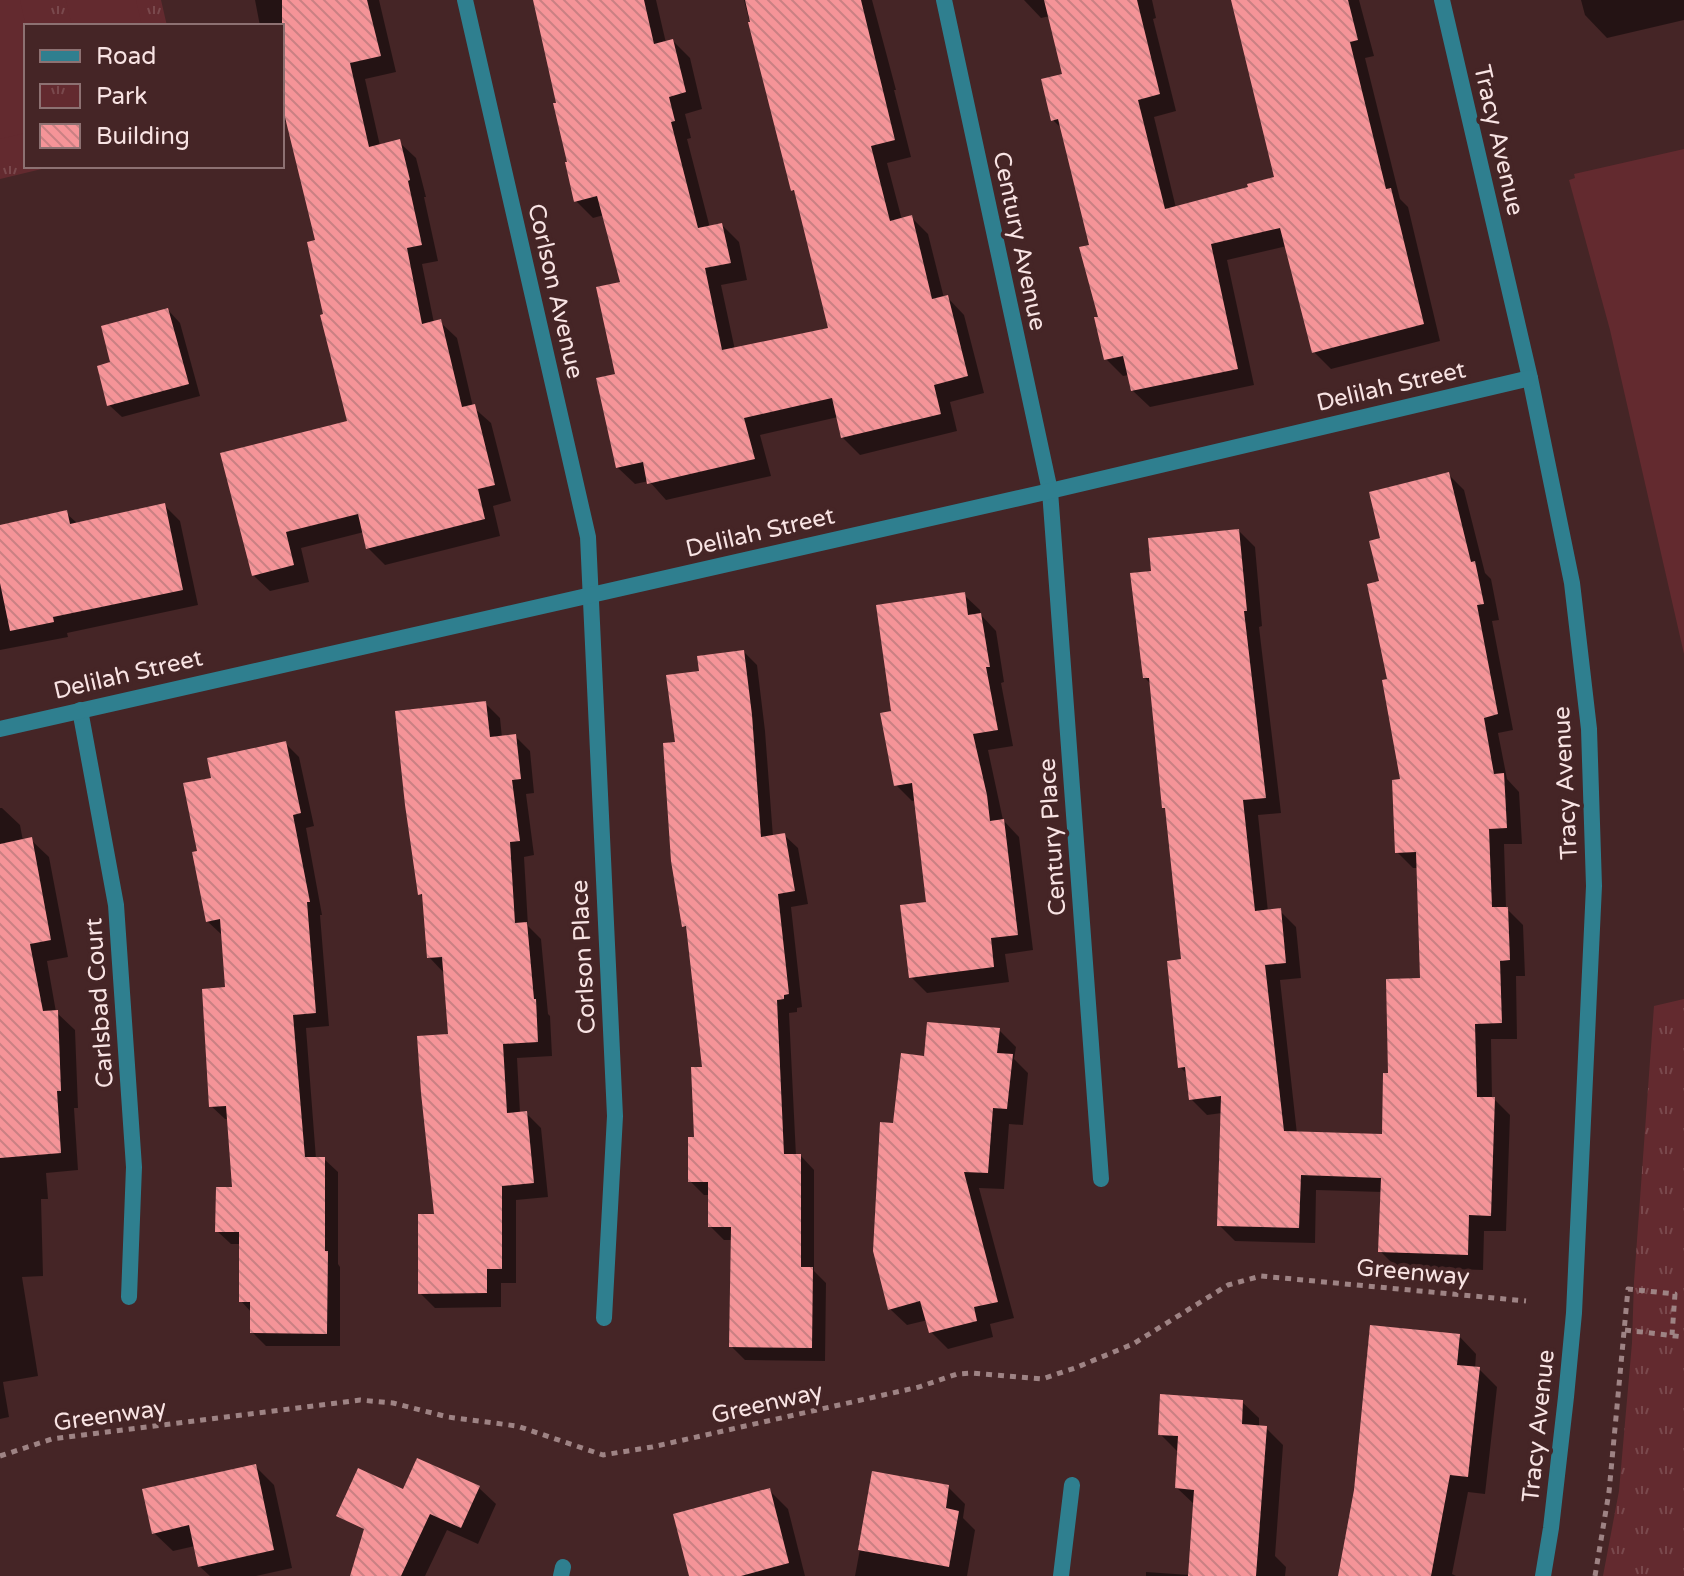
<svg xmlns="http://www.w3.org/2000/svg" width="1684" height="1576" font-family="'Varela Round',sans-serif">
	<style>
		.park { fill: url(#park-tufts) }
		.pitch { fill: #632a2f }
		.shadow { fill: #0007 }
		.building { fill: url(#building-back-hatch) }
		.lines { fill: none; stroke-linecap: round; stroke-linejoin: round }
		.path { stroke: #9e8384; stroke-width: 5; stroke-dasharray: 6 6; stroke-linecap: butt }
		.minor { stroke: #2f7f8f; stroke-width: 16 }
		.labels { text-anchor: middle; stroke-width: 8; stroke-linejoin: round; paint-order: stroke }
		.street-label { font-size: 24px; fill: #f8e3e3; stroke: #452526 }
	</style>
	<defs>
		<pattern id="park-tufts" width="24" height="20" patternUnits="userSpaceOnUse" patternTransform="scale(2)"><rect width="24" height="20" fill="#632a2f"/><path d="M3 7l-1-3M5 7V3M7 7l1-3M15 17l-1-3M17 17v-4M19 17l1-3" fill="none" stroke="#7a494d"/></pattern>
		<pattern id="building-back-hatch" width="6" height="6" patternUnits="userSpaceOnUse" patternTransform="scale(2)"><rect width="6" height="6" fill="#f59498"/><path d="M-1 5l2 2M0 0l6 6M5-1l2 2" fill="none" stroke="#ca8083"/></pattern>
	</defs>
	<rect width="100%" height="100%" fill="#452526"/>
	<!-- park -->
	<g class="park">
		<polygon points="0,0 161,0 167,26 26,26 26,166 54,166 0,179"/>
		<polygon points="1684,999 1684,1576 1603,1576 1619,1491 1632,1343 1634,1282 1654,1006"/>
	</g>
	<!-- pitch -->
	<g class="pitch">
		<polygon points="0,0 20,0 26,27 26,133 0,139"/>
		<polygon points="66,0 136,0 142,26 72,26"/>
		<polygon points="1684,149 1684,654 1610,330 1569,180 1575,178 1574,174"/>
	</g>
	<!-- shadow -->
	<g class="shadow">
		<polygon points="255,0 379,0 396,72 365,79 380,146 399,142 416,158 426,197 424,197 438,261 422,264 434,323 440,322 457,338 473,407 491,423 511,501 493,506 500,536 385,565 368,548 364,532 301,548 309,582 270,591 253,575 349,422 325,316 317,241 289,125 282,118 282,26 260,26"/>
		<polygon points="535,0 656,0 666,43 673,41 690,58 702,109 685,114 691,138 687,139 710,228 722,225 739,242 747,280 721,285 735,350 831,329 797,194 792,190 744,0 872,0 896,90 894,90 911,157 887,163 902,220 911,217 928,234 944,298 947,297 964,315 984,393 950,402 957,431 860,455 843,438 838,417 760,435 771,476 666,500 649,481 635,484 617,467 617,376 622,284 604,215 593,218 576,201"/>
		<polygon points="1024,0 1152,0 1156,18 1153,19 1176,111 1154,117 1176,208 1250,189 1277,179 1233,0 1359,0 1374,56 1365,58 1400,199 1408,207 1440,341 1331,369 1314,352 1287,246 1227,260 1254,385 1150,407 1132,390 1129,375 1123,376 1106,359 1092,246 1063,130 1053,120 1064,75 1050,16 1041,18"/>
		<polygon points="1581,0 1684,0 1684,20 1607,38 1585,15"/>
		<polygon points="168,310 180,323 200,396 122,417 109,405 113,363"/>
		<polygon points="1448,474 1464,490 1485,573 1491,579 1499,620 1492,621 1513,730 1498,733 1507,779 1519,792 1522,844 1504,844 1506,908 1523,925 1525,976 1516,976 1517,1039 1491,1039 1492,1099 1494,1099 1510,1115 1506,1231 1484,1231 1483,1270 1396,1267 1380,1251 1382,1192 1316,1190 1315,1243 1235,1241 1219,1225 1222,1113 1207,1115 1191,1099 1188,1075 1180,1067 1183,961 1167,811 1164,807 1152,685 1145,678 1153,573 1239,531 1255,547 1262,626 1259,627 1281,813 1258,815 1268,912 1280,911 1296,927 1301,978 1280,980 1297,1134 1384,1136 1390,1075 1422,980 1418,868 1413,868 1397,852 1403,781 1390,681 1381,583 1383,539"/>
		<polygon points="164,505 180,521 198,605 67,633 68,637 0,650 0,527 66,513 78,524"/>
		<polygon points="964,595 980,610 981,615 996,631 1004,682 1001,683 1013,746 988,750 1003,820 1019,837 1033,950 1005,954 1009,982 927,993 911,977 928,904 916,800 912,801 896,785 894,713"/>
		<polygon points="744,652 757,665 765,731 773,837 784,835 798,848 808,904 791,907 802,1007 797,1008 797,1012 789,1013 796,1156 801,1156 814,1170 814,1271 826,1283 825,1361 745,1360 731,1346 733,1240 724,1240 710,1226 710,1195 704,1195 690,1181 704,1069 688,929 684,926 677,744 701,673"/>
		<polygon points="485,703 500,718 502,738 515,736 530,751 534,793 526,794 534,855 524,857 528,926 541,939 548,1014 550,1016 552,1056 517,1058 520,1113 526,1113 541,1128 548,1197 516,1200 516,1283 501,1283 501,1307 435,1308 420,1293 437,1216 450,1036 443,972 429,957 424,898 420,894"/>
		<polygon points="286,744 299,757 314,826 306,828 322,915 320,915 329,1026 306,1028 316,1159 324,1159 338,1172 338,1264 340,1267 340,1346 266,1346 252,1332 252,1313 241,1301 241,1244 231,1244 217,1231 234,1189 229,1119 225,1119 211,1106 227,989 223,934 221,934 207,921 199,852 214,779"/>
		<polygon points="0,808 2,808 20,825 23,841 31,840 49,857 68,957 47,961 56,1012 75,1030 78,1108 74,1108 78,1170 46,1173 48,1199 41,1199 43,1276 22,1277 38,1376 3,1382 9,1417 0,1419"/>
		<polygon points="999,1030 1016,1047 1014,1059 1028,1073 1023,1125 1009,1124 1004,1189 979,1188 1014,1318 990,1324 993,1337 948,1349 931,1332 928,1320 907,1325 890,1309 895,1125 926,1058"/>
		<polygon points="1459,1336 1476,1354 1475,1369 1479,1369 1497,1387 1485,1494 1468,1492 1452,1574 1456,1576 1340,1576"/>
		<polygon points="1242,1402 1259,1418 1259,1427 1266,1428 1283,1445 1275,1556 1286,1567 1285,1576 1146,1576 1146,1572 1190,1575 1195,1505 1177,1488 1180,1451 1177,1451 1160,1434"/>
		<polygon points="255,1466 274,1485 292,1568 256,1576 210,1576 199,1566 195,1546 173,1551 154,1533"/>
		<polygon points="874,1474 948,1487 965,1504 963,1518 975,1530 967,1576 855,1576"/>
		<polygon points="479,1488 496,1504 478,1544 447,1530 425,1576 352,1576 404,1492"/>
		<polygon points="770,1491 788,1509 805,1576 691,1576"/>
	</g>
	<!-- building -->
	<g class="building">
		<polygon points="282,0 367,0 381,56 350,63 369,147 400,139 410,180 408,181 422,245 407,248 422,324 441,319 462,407 475,404 495,485 478,489 485,519 366,549 358,514 286,532 294,565 252,576 220,453 347,421 320,315 323,314 307,242 315,240 282,105"/>
		<polygon points="533,0 644,0 654,44 673,39 686,92 669,97 675,121 671,122 698,228 722,223 731,263 705,268 722,350 828,328 794,190 791,191 748,22 750,22 745,0 861,0 895,140 871,146 890,221 912,215 932,299 948,295 968,376 934,385 941,414 841,438 832,398 744,418 755,459 647,484 643,462 616,468 596,378 615,374 596,287 620,282 597,196 574,202 565,162 567,162 553,103 556,103"/>
		<polygon points="1044,0 1137,0 1160,94 1138,100 1165,209 1248,187 1247,184 1274,177 1231,0 1348,0 1358,40 1350,42 1386,189 1391,188 1424,324 1312,353 1280,228 1211,244 1238,369 1131,391 1123,356 1104,360 1094,317 1098,317 1079,247 1089,245 1058,119 1051,121 1041,79 1062,74"/>
		<polygon points="168,308 189,384 107,406 97,366 110,362 101,326"/>
		<polygon points="1449,472 1471,562 1475,561 1484,604 1477,605 1498,714 1484,718 1494,774 1504,773 1507,828 1489,829 1492,907 1508,907 1510,960 1500,961 1502,1023 1475,1024 1477,1097 1495,1097 1491,1216 1469,1215 1468,1255 1378,1252 1381,1178 1301,1175 1299,1228 1217,1226 1221,1096 1189,1100 1185,1067 1178,1068 1167,961 1181,959 1165,808 1162,808 1149,678 1143,678 1130,573 1151,571 1148,538 1239,529 1247,611 1244,611 1266,798 1243,800 1255,911 1281,908 1286,963 1265,965 1284,1131 1382,1134 1383,1073 1388,1073 1386,979 1420,978 1416,852 1395,853 1392,780 1400,779 1382,680 1387,679 1367,584 1379,581 1369,541 1380,538 1369,492"/>
		<polygon points="165,503 183,590 53,617 54,622 10,631 0,583 0,525 67,510 70,524"/>
		<polygon points="965,592 968,615 981,613 990,667 986,667 998,730 973,734 987,795 990,821 1004,819 1018,935 991,938 994,967 909,978 900,905 926,902 912,783 894,786 880,713 891,711 876,605"/>
		<polygon points="744,650 752,715 761,837 785,833 795,891 778,894 789,994 784,995 784,999 777,1000 784,1154 801,1154 801,1267 813,1267 812,1348 729,1347 731,1227 708,1227 708,1182 688,1182 688,1137 694,1137 691,1067 702,1067 686,926 682,927 671,861 663,743 675,742 666,675 699,671 697,656"/>
		<polygon points="486,701 490,737 516,734 521,779 512,780 520,841 510,842 515,923 527,922 534,999 536,999 538,1042 503,1044 507,1113 527,1111 534,1183 502,1186 502,1269 487,1269 487,1293 418,1294 418,1214 434,1214 421,1093 417,1036 448,1034 442,957 427,958 422,894 418,895 405,805 395,711"/>
		<polygon points="286,741 301,813 293,815 310,902 307,902 316,1013 293,1015 305,1157 325,1157 325,1251 328,1251 327,1334 250,1333 250,1302 239,1302 239,1232 215,1232 216,1187 232,1187 226,1106 209,1107 202,989 225,987 220,919 206,922 192,852 197,851 183,783 211,778 207,758"/>
		<polygon points="32,837 51,940 30,944 43,1011 58,1010 61,1091 57,1091 61,1153 0,1158 0,844"/>
		<polygon points="927,1022 1000,1028 997,1053 1013,1054 1007,1109 993,1108 988,1173 964,1172 998,1302 974,1307 977,1321 929,1333 920,1301 888,1310 873,1251 880,1122 893,1123 901,1053 924,1056"/>
		<polygon points="1370,1325 1460,1334 1457,1365 1480,1367 1468,1477 1450,1475 1431,1576 1338,1576 1354,1490"/>
		<polygon points="1160,1394 1243,1400 1242,1424 1267,1426 1256,1576 1188,1576 1194,1490 1175,1488 1178,1436 1158,1435"/>
		<polygon points="417,1458 480,1486 461,1528 430,1514 401,1576 350,1576 364,1529 336,1516 358,1468 403,1489"/>
		<polygon points="256,1464 274,1550 198,1567 189,1525 152,1534 142,1489"/>
		<polygon points="872,1471 949,1485 946,1508 959,1511 949,1567 858,1550"/>
		<polygon points="770,1488 789,1563 741,1576 689,1576 673,1514"/>
	</g>
	<g class="lines">
		<!-- path -->
		<g class="path">
			<polyline points="1625,1330 1684,1337"/>
			<polyline points="0,1456 52,1439 360,1400 393,1403 448,1417 517,1426 603,1455 652,1447 919,1387 957,1374 971,1373 1042,1379 1075,1368 1133,1344 1228,1285 1261,1276 1526,1301"/>
			<polyline points="1595,1576 1609,1492 1628,1289 1675,1294 1672,1335"/>
		</g>
		<!-- minor -->
		<g class="minor">
			<polyline points="465,0 588,537 615,1116 604,1318"/>
			<polyline points="944,0 1050,491 1101,1179"/>
			<polyline points="1442,0 1530,378 1572,583 1589,729 1594,886 1574,1313 1566,1397 1551,1528 1543,1576"/>
			<polyline points="80,710 116,905 134,1167 129,1297"/>
			<polyline points="0,729 1050,491 1530,378"/>
			<polyline points="561,1576 563,1567"/>
			<polyline points="1061,1576 1072,1485"/>
		</g>
	</g>
	<g class="labels">
		<!-- street labels -->
		<g class="street-label">
			<text transform="translate(1499 140) rotate(77)" y="8">Tracy Avenue</text>
			<text transform="translate(1020 241) rotate(78)" y="8">Century Avenue</text>
			<text transform="translate(556 291) rotate(77)" y="8">Corlson Avenue</text>
			<text transform="translate(1391 386) rotate(-13)" y="8">Delilah Street</text>
			<text transform="translate(760 532) rotate(-13)" y="8">Delilah Street</text>
			<text transform="translate(128 674) rotate(-13)" y="8">Delilah Street</text>
			<text transform="translate(1565 783) rotate(-93)" y="8">Tracy Avenue</text>
			<text transform="translate(1052 837) rotate(-94)" y="8">Century Place</text>
			<text transform="translate(583 957) rotate(-93)" y="8">Corlson Place</text>
			<text transform="translate(99 1003) rotate(-94)" y="8">Carlsbad Court</text>
			<text transform="translate(1413 1272) rotate(5)" y="8">Greenway</text>
			<text transform="translate(767 1403) rotate(-13)" y="8">Greenway</text>
			<text transform="translate(110 1415) rotate(-8)" y="8">Greenway</text>
			<text transform="translate(1538 1426) rotate(-84)" y="8">Tracy Avenue</text>
		</g>
	</g>
	<!-- legend -->
	<rect x="24" y="24" width="260" height="144" fill="#452526" stroke="#8d7172" stroke-width="2"/>
	<rect x="40" y="50" width="40" height="12" fill="#2f7f8f" stroke="#8d7172" stroke-width="2"/>
	<text x="96" y="64" font-size="24" fill="#f8e3e3">Road</text>
	<rect x="40" y="84" width="40" height="24" fill="url(#park-tufts)" stroke="#8d7172" stroke-width="2"/>
	<text x="96" y="104" font-size="24" fill="#f8e3e3">Park</text>
	<rect x="40" y="124" width="40" height="24" fill="url(#building-back-hatch)" stroke="#8d7172" stroke-width="2"/>
	<text x="96" y="144" font-size="24" fill="#f8e3e3">Building</text>
</svg>
